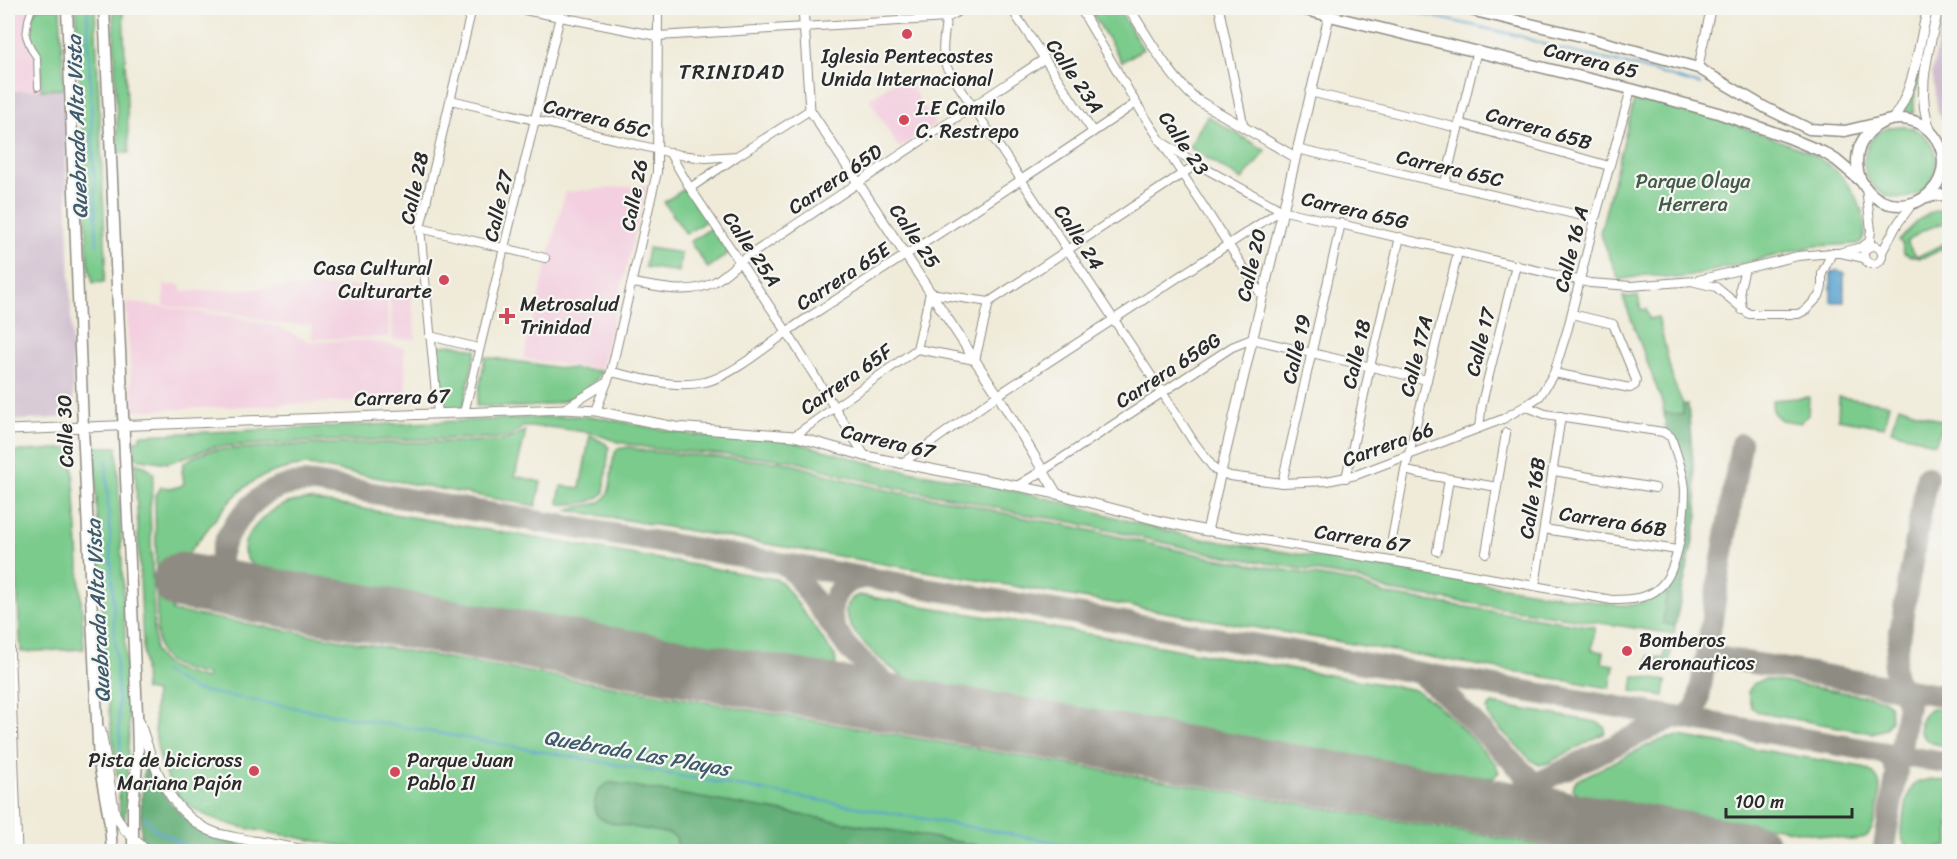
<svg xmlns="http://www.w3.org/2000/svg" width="1957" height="859" font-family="Sriracha,sans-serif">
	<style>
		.built { fill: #f3cfdf }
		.industrial { fill: #cfbdce }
		.green { fill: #7acb8c; stroke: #527b5c; stroke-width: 1.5 }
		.forest { fill: #63af78; stroke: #476d52; stroke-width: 1.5 }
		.water { fill: #58a2d0; stroke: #42667e; stroke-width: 1.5 }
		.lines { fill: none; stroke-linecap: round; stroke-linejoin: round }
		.stream { stroke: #58a2d0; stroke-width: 2 }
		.taxiway { stroke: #8e8b82; stroke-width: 22 }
		.runway { stroke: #8e8b82; stroke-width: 57 }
		.pedestrian-casing { stroke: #8e8b82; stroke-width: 8 }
		.minor-casing { stroke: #8e8b82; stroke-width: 10 }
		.tertiary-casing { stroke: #8e8b82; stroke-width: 11 }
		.secondary-casing { stroke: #8e8b82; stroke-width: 13 }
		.pedestrian { stroke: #fff; stroke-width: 6 }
		.minor { stroke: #fff; stroke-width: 8 }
		.tertiary { stroke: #fff; stroke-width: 9 }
		.secondary { stroke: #fff; stroke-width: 10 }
		.poi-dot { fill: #d1495b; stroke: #f6f6f2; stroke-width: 2 }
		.labels { text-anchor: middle; stroke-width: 4.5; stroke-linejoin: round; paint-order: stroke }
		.poi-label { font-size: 20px; fill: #2b2b2b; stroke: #f6f6f2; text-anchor: start }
		.street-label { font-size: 20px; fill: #2b2b2b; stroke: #f6f6f2 }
		.park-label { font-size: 20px; fill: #435b48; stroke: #f6f6f2 }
		.neighbourhood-label { font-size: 21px; letter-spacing: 1.5px; fill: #2b2b2b; stroke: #f6f6f2 }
		.water-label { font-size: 21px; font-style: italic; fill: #3d5b6d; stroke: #f6f6f2 }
	</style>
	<rect width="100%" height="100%" fill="#f6f6f2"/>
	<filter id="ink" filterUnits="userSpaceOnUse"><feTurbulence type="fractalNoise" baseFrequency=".0167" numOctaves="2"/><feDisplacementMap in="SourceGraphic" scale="12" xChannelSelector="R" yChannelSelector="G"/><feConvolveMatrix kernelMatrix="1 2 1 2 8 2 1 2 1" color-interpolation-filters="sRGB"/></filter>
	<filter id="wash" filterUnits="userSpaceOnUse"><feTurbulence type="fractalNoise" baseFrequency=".008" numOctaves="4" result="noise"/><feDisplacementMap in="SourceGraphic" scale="24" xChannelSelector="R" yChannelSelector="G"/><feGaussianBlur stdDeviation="1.35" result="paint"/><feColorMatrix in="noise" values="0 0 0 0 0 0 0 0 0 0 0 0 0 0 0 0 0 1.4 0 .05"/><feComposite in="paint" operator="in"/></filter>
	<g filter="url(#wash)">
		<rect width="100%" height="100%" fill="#f0ebd9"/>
		<!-- built -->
		<g class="built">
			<polygon points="8,8 37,8 32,18 39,57 41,90 8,91"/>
			<polygon points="904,75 935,124 899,148 869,99"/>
			<polygon points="647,185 601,369 523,359 565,192"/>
			<polygon points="164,285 180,285 181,291 386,285 389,337 312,339 312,325 280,324 238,314 164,306"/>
			<polygon points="389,286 410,286 416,339 393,340"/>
			<polygon points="126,302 244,318 280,328 310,342 367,340 404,348 407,399 133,411"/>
		</g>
		<!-- industrial -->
		<g class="industrial">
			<polygon points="1945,8 1950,8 1949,128 1938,113 1932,72"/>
			<polygon points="64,89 74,417 8,421 8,91"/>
		</g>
		<!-- green -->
		<g class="green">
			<path d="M37,8H60L64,89L41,90C41,80 43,65 39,56C31,36 23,30 37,8Z"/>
			<polygon points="76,8 95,8 106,260 104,282 93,283 88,262"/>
			<polygon points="113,8 123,8 129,153 118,153"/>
			<polygon points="1089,8 1118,8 1143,49 1122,62"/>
			<polygon points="1931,8 1934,8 1914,100 1914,113 1904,111 1912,93"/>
			<path d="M1636,93L1716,117L1807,151C1816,157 1826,162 1834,169C1852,184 1872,219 1862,241L1858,244L1815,246L1691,276L1676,278L1646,275L1619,280L1600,233Z"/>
			<polygon points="1207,116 1266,151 1242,180 1189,147"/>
			<circle cx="1900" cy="162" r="36"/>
			<polygon points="686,188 707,220 686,234 664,202"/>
			<path d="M1949,208V221L1924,230L1906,242L1917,257L1949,241V246C1928,253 1927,264 1904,253L1902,244L1899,241L1918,220L1932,212Z"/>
			<polygon points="711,228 729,253 708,268 690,242"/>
			<polygon points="648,248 681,253 679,272 645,267"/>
			<polygon points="1638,296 1641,310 1646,309 1649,319 1658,317 1673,381 1683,404 1683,415 1664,413 1663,405 1623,297"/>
			<polygon points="456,345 476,350 463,407 440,409 436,346"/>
			<path d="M485,357L561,368L602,371C577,414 518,407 476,406Z"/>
			<polygon points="1809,397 1808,415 1800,423 1781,420 1773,413 1772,400"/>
			<polygon points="1839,397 1889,404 1884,427 1838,419"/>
			<polygon points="1899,406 1944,422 1935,444 1891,430"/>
			<polygon points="574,416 596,417 692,435 767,438 791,441 885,467 962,480 1051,499 1147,526 1198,538 1617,605 1632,605 1647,601 1662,594 1669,587 1663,623 1675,626 1674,634 1390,591 1355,578 1214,554 1063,520 1022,514 956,498 896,488 843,475 791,460 655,449 618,442 593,433 549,427 523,427 508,437 500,438 319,441 213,447 168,463 135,458 134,441 140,440 140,435"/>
			<path d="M525,431V435L515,476L541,482L536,506L307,465C254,471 237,490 206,531C198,542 187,553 181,565C175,579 174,596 172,611L1574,851L371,852C346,847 320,842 295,837C259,831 206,825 180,797C155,768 153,727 155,692L145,690L135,463L147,467L154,474L150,508L155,650C162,669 188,674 206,679L207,675C193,672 167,667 160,652C158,646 158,639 157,633L155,497L161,487L173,488L181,486L184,483L182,470L184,463L193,457L212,450L319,444L500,441L506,440Z"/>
			<path d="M590,435L606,444L609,448L604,492C596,504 573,505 560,504L558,502L561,486L580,488Z"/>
			<polygon points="94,447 117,447 129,731 125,819 120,818 119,791 106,686"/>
			<path d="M629,447L645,451L789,463L842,479L895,492L955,501L1020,517L1062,524L1209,557L1354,582L1389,595L1595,627L1592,650L1604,652L1602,663L1614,665L1610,688L568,510C577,505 590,507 600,502C617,492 607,464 617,449Z"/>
			<polygon points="72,448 84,649 21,652 9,452"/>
			<path d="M311,500L776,579L783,583L835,656L836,663L833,666H828L269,573C261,569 250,566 246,557C236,538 268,511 283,505C292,501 301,500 311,500Z"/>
			<path d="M859,595L1411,689C1435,696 1476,744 1495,763L1499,772L1494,777H1480L909,680C891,671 816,611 859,595Z"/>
			<polygon points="1665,649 1671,650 1668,671 1647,667 1649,656 1664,659"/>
			<polygon points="1634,676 1666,681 1664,696 1632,691"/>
			<polygon points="1765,679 1883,699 1890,706 1891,720 1885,729 1872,733 1760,713 1751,707 1748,692 1753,684"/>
			<polygon points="1492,704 1596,722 1605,727 1605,733 1548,763 1539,765 1532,761 1489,718 1487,709"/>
			<path d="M1934,708L1949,711V746C1943,745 1936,745 1930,742C1913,732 1919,714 1934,708Z"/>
			<path d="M1679,736L1862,767C1869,771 1876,774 1879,782C1882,791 1875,830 1867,836C1862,840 1855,840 1849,840L1578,794L1573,789L1574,784L1577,780L1657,741Z"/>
			<path d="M1932,779L1949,782V846C1934,849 1902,857 1901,832C1901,826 1903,819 1905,813C1907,801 1907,791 1917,782Z"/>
		</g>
		<!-- forest -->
		<g class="forest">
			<path d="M1683,404L1688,405L1698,517L1675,626L1663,623C1664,612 1665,598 1669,587C1672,578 1677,570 1679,561C1689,526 1690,488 1680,452C1677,443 1676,434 1666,431L1664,413L1683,415Z"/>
			<path d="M147,764C178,831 214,840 282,851H155L141,841V808L144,770Z"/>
			<path d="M609,783H614L1012,851H679L676,838L670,834L607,822L597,816C592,803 595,789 609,783Z"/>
		</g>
		<!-- water -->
		<polygon class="water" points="1838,270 1844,273 1844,302 1831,302 1831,273"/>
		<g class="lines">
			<!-- stream -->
			<g class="stream">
				<polyline points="87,8 97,245"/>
				<polyline points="1395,8 1520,36 1551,47 1634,66 1700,85"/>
				<polyline points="106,460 121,761"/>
				<polyline points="163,672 195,690 1111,852"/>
				<polyline points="145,817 156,830 199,852"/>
			</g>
			<!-- taxiway -->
			<g class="taxiway">
				<polyline points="783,564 789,568 797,577 848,648 911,707"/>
				<path d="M240,592C234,588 226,584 223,577C209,549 246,504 269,492C284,484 299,482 315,483L1950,764"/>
				<path d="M835,629C826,605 836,581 863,578"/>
				<polyline points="1704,666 1713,660 1723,658 1950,697"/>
				<polyline points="1421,675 1444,693 1563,812 1577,821"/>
				<polyline points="1681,718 1691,714 1698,704 1741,444"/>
				<polyline points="1902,741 1908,704 1896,677 1894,667 1927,476"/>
				<polyline points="1479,804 1498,802 1674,717"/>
				<polyline points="1883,852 1897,772 1892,760 1884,753"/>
			</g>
			<!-- runway -->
			<polyline class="runway" points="181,581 1754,852"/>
		</g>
	</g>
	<g filter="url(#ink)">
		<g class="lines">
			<defs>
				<polyline id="pedestrian" points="32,8 28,20 26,36 31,49 37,58 38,87"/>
				<g id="minor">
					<polyline points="514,8 658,36 947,18 964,8"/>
					<path d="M946,8C948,28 938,48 947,68L1162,392L1193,441L1215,470L1230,476L1282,483L1327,481L1356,475L1503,419L1525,406L1540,396L1554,373L1568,328L1595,219L1631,89"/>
					<polyline points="1011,8 1093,132"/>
					<polyline points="1080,8 1136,103 1262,296"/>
					<polyline points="1219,8 1244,128"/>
					<polyline points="1698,68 1711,8"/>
					<polyline points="1310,92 1458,128"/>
					<polyline points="451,100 680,155 706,158 737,156 810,110"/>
					<polyline points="1459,123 1609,166"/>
					<polyline points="1160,141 1197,164 1281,210 1590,283 1631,286 1694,281 1798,256 1832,253 1841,253 1864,258"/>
					<polyline points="1297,149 1595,219"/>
					<polyline points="669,152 690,188 787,332 865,456"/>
					<polyline points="1445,183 1477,50"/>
					<polyline points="690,188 736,157"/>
					<polyline points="1866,188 1871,230 1869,247"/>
					<polyline points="420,228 545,258"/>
					<circle cx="1873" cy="255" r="9"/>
					<polyline points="1842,252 1862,247 1870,241"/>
					<polyline points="1882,252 1898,223 1913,203"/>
					<polyline points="1695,282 1716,287 1749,314 1798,314 1806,310 1819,296 1822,287 1822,273 1832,253"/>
					<path d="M633,283C659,287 689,296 714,282C723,277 732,268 741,261L1044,59"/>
					<polyline points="1742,310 1740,288 1745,269"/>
					<polyline points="430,336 478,348"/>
					<polyline points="917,349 975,360 989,302"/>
					<path d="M611,372C641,378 675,389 705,382C734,376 775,339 801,322C914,250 1026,178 1136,103"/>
					<polyline points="1554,373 1630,388 1635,385 1636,380 1613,324 1572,314"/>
					<polyline points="564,409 605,384"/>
					<polyline points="596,411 611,372 657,172 658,8"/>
					<polyline points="464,413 562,8"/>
					<polyline points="438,414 420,228 472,8"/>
					<polyline points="1479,428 1482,403 1516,265"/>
					<polyline points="794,436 917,349 930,293 989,302 1197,164"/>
					<polyline points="901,464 998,395 1281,210"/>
					<polyline points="1044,470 1232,347 1252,339 1427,380"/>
					<polyline points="1405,470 1416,473 1497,487"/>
					<polyline points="1554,471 1655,488"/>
					<polyline points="1346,478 1370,367 1400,237"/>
					<polyline points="1282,483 1341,223"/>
					<polyline points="1544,529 1677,550"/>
					<path d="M1207,531L1434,568L1612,600C1629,600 1648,599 1660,587C1679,570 1685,515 1685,490C1684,472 1676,453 1671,437L1663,432L1545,414L1525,406"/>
					<polyline points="1392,539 1405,470 1458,252"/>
					<polyline points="1437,551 1449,479"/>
					<polyline points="1486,553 1506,433"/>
					<polyline points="1535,586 1561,416"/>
				</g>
				<g id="tertiary">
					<polyline points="803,8 810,110 998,395 1057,494"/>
					<path d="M1129,8C1149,39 1168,75 1197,100L1295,157"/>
					<path d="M1893,119C1916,87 1918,45 1928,8"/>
					<path d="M1931,132C1914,92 1930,48 1938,8"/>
					<polyline points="8,430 564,409 596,411 675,427 794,436 865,456 1057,494 1164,522 1207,531 1331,8"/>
					<polyline points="1018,486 1044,470"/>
					<polyline points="8,612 17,852"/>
					<path d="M139,720C153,764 168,815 216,833C228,837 240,838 252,841C273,844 294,848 315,852"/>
					<polyline points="101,731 115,814 124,829 148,852"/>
				</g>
				<g id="secondary">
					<polyline points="67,8 83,427 99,763 110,824 112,852"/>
					<polyline points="104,8 137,713 138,755 133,804 133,852"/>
					<polyline points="1297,8 1631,89 1718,113 1787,137 1823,152 1836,160 1862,182"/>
					<polyline points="1462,8 1581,36 1698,68 1766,108 1809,129 1845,131 1883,122"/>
					<circle cx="1900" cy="162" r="43"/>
					<polyline points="1925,197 1950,194"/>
				</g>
			</defs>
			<!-- pedestrian casing -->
			<use href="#pedestrian" class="pedestrian-casing"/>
			<!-- minor casing -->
			<use href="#minor" class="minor-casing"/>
			<!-- tertiary casing -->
			<use href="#tertiary" class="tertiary-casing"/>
			<!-- secondary casing -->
			<use href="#secondary" class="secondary-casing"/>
			<!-- pedestrian -->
			<use href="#pedestrian" class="pedestrian"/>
			<!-- minor -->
			<use href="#minor" class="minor"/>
			<!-- tertiary -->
			<use href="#tertiary" class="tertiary"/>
			<!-- secondary -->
			<use href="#secondary" class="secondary"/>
		</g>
	</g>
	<!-- markers -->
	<g class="poi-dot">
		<circle cx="907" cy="34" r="6"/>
		<circle cx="904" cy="120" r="6"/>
		<circle cx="444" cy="280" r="6"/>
		<path d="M504 307h6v6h6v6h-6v6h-6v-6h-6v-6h6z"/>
		<circle cx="1627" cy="651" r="6"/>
		<circle cx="254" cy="771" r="6"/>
		<circle cx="395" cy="772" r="6"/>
	</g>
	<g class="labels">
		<!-- poi labels -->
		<g class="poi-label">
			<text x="907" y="63" text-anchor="middle">Iglesia Pentecostes<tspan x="907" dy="23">Unida Internacional</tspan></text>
			<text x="916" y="115">I.E Camilo<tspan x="916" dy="23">C. Restrepo</tspan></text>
			<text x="432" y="275" text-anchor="end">Casa Cultural<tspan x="432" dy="23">Culturarte</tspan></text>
			<text x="520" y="311">Metrosalud<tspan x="520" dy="23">Trinidad</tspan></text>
			<text x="1639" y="647">Bomberos<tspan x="1639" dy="23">Aeronauticos</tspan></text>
			<text x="242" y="767" text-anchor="end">Pista de bicicross<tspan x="242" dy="23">Mariana Pajón</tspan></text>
			<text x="407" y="767">Parque Juan<tspan x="407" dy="23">Pablo II</tspan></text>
		</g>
		<!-- street labels -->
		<g class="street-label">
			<text transform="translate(1591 60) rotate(14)" y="7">Carrera 65</text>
			<text transform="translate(1075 76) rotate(56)" y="7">Calle 23A</text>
			<text transform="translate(597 118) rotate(14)" y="7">Carrera 65C</text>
			<text transform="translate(1539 128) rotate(16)" y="7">Carrera 65B</text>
			<text transform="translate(1184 143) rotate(56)" y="7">Calle 23</text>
			<text transform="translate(1450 168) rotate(13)" y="7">Carrera 65C</text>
			<text transform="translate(835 179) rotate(-34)" y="7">Carrera 65D</text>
			<text transform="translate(414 188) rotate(-78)" y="7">Calle 28</text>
			<text transform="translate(634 195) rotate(-79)" y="7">Calle 26</text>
			<text transform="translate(498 206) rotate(-77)" y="7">Calle 27</text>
			<text transform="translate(1355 210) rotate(13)" y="7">Carrera 65G</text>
			<text transform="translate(915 236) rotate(56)" y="7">Calle 25</text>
			<text transform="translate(1079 237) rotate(57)" y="7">Calle 24</text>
			<text transform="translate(752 249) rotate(56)" y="7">Calle 25A</text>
			<text transform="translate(1571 249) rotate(-76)" y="7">Calle 16 A</text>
			<text transform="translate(1251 265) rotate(-77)" y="7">Calle 20</text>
			<text transform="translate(843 276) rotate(-33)" y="7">Carrera 65E</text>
			<text transform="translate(1480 342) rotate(-76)" y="7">Calle 17</text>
			<text transform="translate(1296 349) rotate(-77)" y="7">Calle 19</text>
			<text transform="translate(1356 354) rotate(-77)" y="7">Calle 18</text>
			<text transform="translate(1416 356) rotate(-76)" y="7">Calle 17A</text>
			<text transform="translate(1168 370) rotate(-33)" y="7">Carrera 65GG</text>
			<text transform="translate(846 379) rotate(-35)" y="7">Carrera 65F</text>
			<text transform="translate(402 397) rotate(-2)" y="7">Carrera 67</text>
			<text transform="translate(65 431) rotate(-92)" y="7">Calle 30</text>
			<text transform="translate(888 441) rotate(13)" y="7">Carrera 67</text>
			<text transform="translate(1388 444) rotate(-20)" y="7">Carrera 66</text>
			<text transform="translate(1532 498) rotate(-81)" y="7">Calle 16B</text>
			<text transform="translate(1613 521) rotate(9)" y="7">Carrera 66B</text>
			<text transform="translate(1362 538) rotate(9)" y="7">Carrera 67</text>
		</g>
		<!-- park labels -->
		<g class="park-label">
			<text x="1693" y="188">Parque Olaya<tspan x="1693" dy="23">Herrera</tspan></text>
		</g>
		<!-- neighbourhood labels -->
		<g class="neighbourhood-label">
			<text x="732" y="79">TRINIDAD</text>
		</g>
		<!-- water labels -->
		<g class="water-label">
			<text transform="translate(77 127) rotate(-92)" y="7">Quebrada Alta Vista</text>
			<text transform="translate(98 611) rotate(-93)" y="7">Quebrada Alta Vista</text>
			<text transform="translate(637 753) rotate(10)" y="7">Quebrada Las Playas</text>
		</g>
	</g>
	<!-- margin -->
	<rect width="1957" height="859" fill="none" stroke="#f6f6f2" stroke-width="30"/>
	<!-- scale -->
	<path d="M1726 808v9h126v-9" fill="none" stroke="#2b2b2b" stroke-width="3"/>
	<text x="1735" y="808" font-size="18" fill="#2b2b2b" stroke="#f6f6f2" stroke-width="4.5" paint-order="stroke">100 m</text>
</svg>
